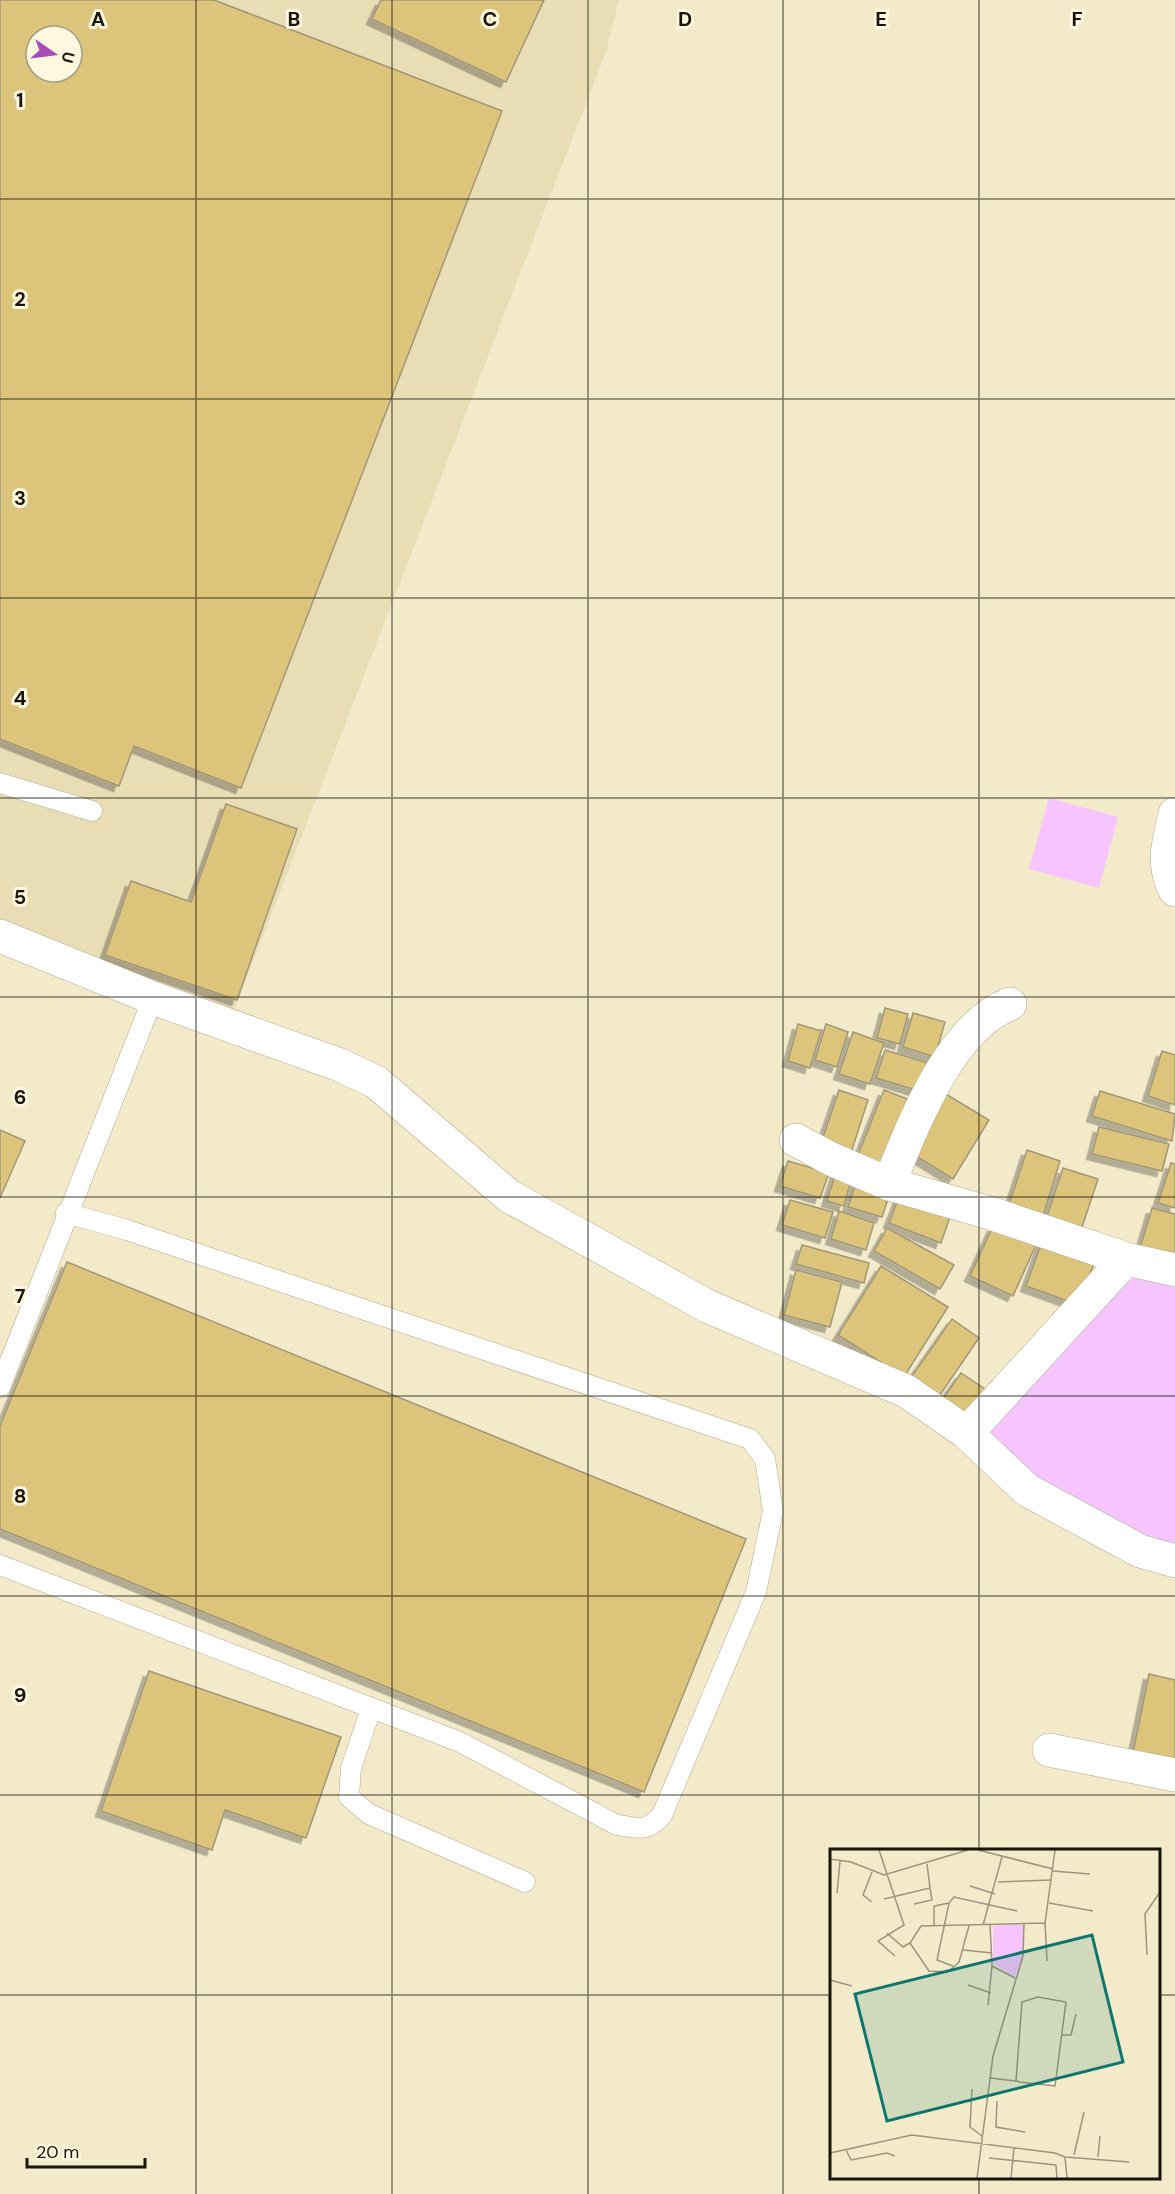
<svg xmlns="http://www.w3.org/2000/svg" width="1175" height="2194" font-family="'DM Sans',sans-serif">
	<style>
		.built { fill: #e9ddb6; fill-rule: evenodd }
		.green { fill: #f6c4fe }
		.building { fill: #dcc57a; stroke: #a09779; stroke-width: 1.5; fill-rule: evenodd; filter: url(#shadow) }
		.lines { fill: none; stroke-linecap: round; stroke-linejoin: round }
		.service-casing { stroke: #b3aa8c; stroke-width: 21 }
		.minor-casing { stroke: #b3aa8c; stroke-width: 34 }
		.service { stroke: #fff; stroke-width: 20 }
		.minor { stroke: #fff; stroke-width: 33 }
		.grid { fill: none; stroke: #18150a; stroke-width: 1.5; stroke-opacity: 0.55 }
		.inset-road { fill: none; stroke: #9b957d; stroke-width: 1.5 }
		.view { fill: #0f766e; fill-opacity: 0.15; stroke: #0f766e; stroke-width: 3 }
		.inset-edge { fill: none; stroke: #18150a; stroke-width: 3 }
		.grid-label { font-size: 20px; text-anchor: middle; font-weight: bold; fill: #18150a; stroke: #fff7de; stroke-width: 6; stroke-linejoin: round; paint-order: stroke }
	</style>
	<defs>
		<filter id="shadow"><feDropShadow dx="-5.5" dy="5.5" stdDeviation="0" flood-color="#0004"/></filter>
	</defs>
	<rect width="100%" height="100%" fill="#f3eaca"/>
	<!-- built -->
	<path class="built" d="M0,0H619L606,52L230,1021L0,925ZM36,36H72V72H36Z"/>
	<!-- green -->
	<g class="green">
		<polygon points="1049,798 1118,817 1099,888 1029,869"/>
		<polygon points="1138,1272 1175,1280 1175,1553 1035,1485 979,1431"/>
	</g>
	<!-- building -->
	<g class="building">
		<path d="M0,0H214L502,111L241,788L134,746L119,786L0,739ZM36,36H72V72H36Z"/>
		<polygon points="381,0 544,0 506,82 372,19"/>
		<polygon points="226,804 297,829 237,1000 105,955 131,881 191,902"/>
		<polygon points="885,1008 908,1014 900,1044 877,1038"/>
		<polygon points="913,1013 945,1022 935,1057 903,1047"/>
		<polygon points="798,1024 821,1031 810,1068 788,1061"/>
		<polygon points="826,1024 848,1032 837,1067 815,1060"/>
		<polygon points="853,1032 884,1043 870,1084 839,1074"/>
		<polygon points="885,1050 928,1063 919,1091 876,1078"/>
		<polygon points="1162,1051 1175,1055 1175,1105 1148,1096"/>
		<polygon points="839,1090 868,1100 851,1153 821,1143"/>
		<polygon points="884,1090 915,1102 890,1168 858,1155"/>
		<polygon points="1100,1091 1175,1114 1172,1141 1092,1116"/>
		<polygon points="944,1093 989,1120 953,1179 908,1151"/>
		<polygon points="1099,1127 1169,1144 1162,1171 1092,1154"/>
		<polygon points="0,1130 25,1141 0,1198"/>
		<polygon points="1027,1150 1060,1161 1043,1216 1009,1205"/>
		<polygon points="788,1161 829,1173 820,1198 780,1186"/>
		<polygon points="1171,1163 1175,1164 1175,1208 1158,1203"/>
		<polygon points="1063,1168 1098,1179 1082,1227 1047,1216"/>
		<polygon points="836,1172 852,1177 844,1206 827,1201"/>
		<polygon points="857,1180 891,1190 882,1217 848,1207"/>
		<polygon points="901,1192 952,1211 941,1243 889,1223"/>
		<polygon points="790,1200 833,1212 825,1238 782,1225"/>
		<polygon points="1152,1208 1175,1214 1175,1259 1140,1248"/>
		<polygon points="839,1211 874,1223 866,1250 831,1239"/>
		<polygon points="993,1226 1036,1245 1013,1296 970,1276"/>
		<polygon points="887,1228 954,1265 940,1289 874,1251"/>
		<polygon points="1044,1236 1097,1255 1079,1305 1026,1286"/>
		<polygon points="802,1245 869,1263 864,1283 796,1264"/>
		<polygon points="67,1262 746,1539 644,1792 0,1529 0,1426"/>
		<polygon points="881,1266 948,1307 904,1377 838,1335"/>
		<polygon points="796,1270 842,1282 830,1327 784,1315"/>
		<polygon points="952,1319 979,1338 940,1395 912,1376"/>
		<polygon points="961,1373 994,1395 974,1426 940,1403"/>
		<polygon points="149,1671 341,1737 306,1838 225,1810 212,1850 101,1811"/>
		<polygon points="1149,1674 1175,1680 1175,1761 1133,1752"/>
	</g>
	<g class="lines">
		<defs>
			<g id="service">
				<polyline points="0,783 92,811"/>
				<polyline points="0,1387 153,998"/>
				<path d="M0,1565L460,1742L617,1825C639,1828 646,1833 662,1815L756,1592L773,1511L765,1459L750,1439L127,1230L66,1213"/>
				<polyline points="371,1709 351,1768 349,1797 369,1814 525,1882"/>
			</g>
			<g id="minor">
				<path d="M1175,814C1169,841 1161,864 1175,890"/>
				<polyline points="0,936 153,998 340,1065 376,1082 509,1196 707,1306 906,1391 967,1433 1027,1490 1140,1551 1175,1561"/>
				<polyline points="796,1140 831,1159 889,1184 990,1213 1126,1259 1175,1270"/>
				<path d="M889,1184C912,1128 949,1027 1010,1004"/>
				<polyline points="967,1433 1126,1259"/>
				<polyline points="1049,1750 1175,1775"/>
			</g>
		</defs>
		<!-- service casing -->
		<use href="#service" class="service-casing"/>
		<!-- minor casing -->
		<use href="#minor" class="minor-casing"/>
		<!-- service -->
		<use href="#service" class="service"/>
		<!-- minor -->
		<use href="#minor" class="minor"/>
	</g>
	<!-- grid -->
	<path class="grid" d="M196,0V2194M392,0V2194M588,0V2194M783,0V2194M979,0V1850M0,199H1175M0,399H1175M0,598H1175M0,798H1175M0,997H1175M0,1197H1175M0,1396H1175M0,1596H1175M0,1795H1175M0,1995H832M1158,1995H1175M979,2178V2194"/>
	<!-- overview -->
	<g transform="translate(830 1849)">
		<rect width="330" height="330" fill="#f3eaca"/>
		<path d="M193,75V108L185,128L163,115V77Z" fill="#f6c4fe"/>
		<path class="inset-road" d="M49,1L74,76L48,92L65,107M148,1L223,20M0,10L21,13L54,26L138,1M223,22L260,25M168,33L222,31M140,37L165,45M7,44L10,12M54,50L100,39L97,15M42,53L33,46L42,23M219,54L263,62M84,55L102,51L100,39M104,76V57L119,54M153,76L172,8M139,77L129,113L118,123L99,122L80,94L91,77L215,74M57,84L73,98L80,94M133,101L162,104M317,106L315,65L330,43M217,112L215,74L225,1M123,117L107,111L119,54L124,48L187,62M162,117L185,129M0,131L22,137M138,136L161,144M158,156L162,117L160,75M231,186H241L246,165M160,229L186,232L190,233L225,237L236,153L208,148L192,153L186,232M142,240L140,278L152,287M167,252L166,278L195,283M16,301L21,311L57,304L65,307M0,304L82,286L225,304L235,308L237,329M244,306L254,263M235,308L299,313M268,308L270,287M159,309L226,316L227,329M147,329L163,207L193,107L194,74M181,329L184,299"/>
		<path class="view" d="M262,86L293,213L57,272L25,145Z"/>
		<rect width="330" height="330" class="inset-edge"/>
	</g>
	<g class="grid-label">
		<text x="98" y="26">A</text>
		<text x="294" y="26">B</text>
		<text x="490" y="26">C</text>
		<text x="685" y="26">D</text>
		<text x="881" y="26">E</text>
		<text x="1077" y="26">F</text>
		<text x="20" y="107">1</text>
		<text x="20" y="306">2</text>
		<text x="20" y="505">3</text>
		<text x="20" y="705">4</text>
		<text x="20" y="904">5</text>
		<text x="20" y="1104">6</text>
		<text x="20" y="1303">7</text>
		<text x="20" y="1503">8</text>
		<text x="20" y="1702">9</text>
	</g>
	<!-- north arrow -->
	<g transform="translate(54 54) rotate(104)"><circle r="28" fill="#fff7de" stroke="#a39d89" stroke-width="1.5"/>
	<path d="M0-4.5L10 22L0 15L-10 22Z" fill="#a84cb7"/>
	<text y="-9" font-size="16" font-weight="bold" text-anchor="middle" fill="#18150a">U</text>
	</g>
	<!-- scale -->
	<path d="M27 2158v9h118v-9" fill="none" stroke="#18150a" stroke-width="3"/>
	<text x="36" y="2158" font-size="18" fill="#18150a" stroke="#fff7de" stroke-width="4.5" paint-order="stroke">20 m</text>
</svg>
